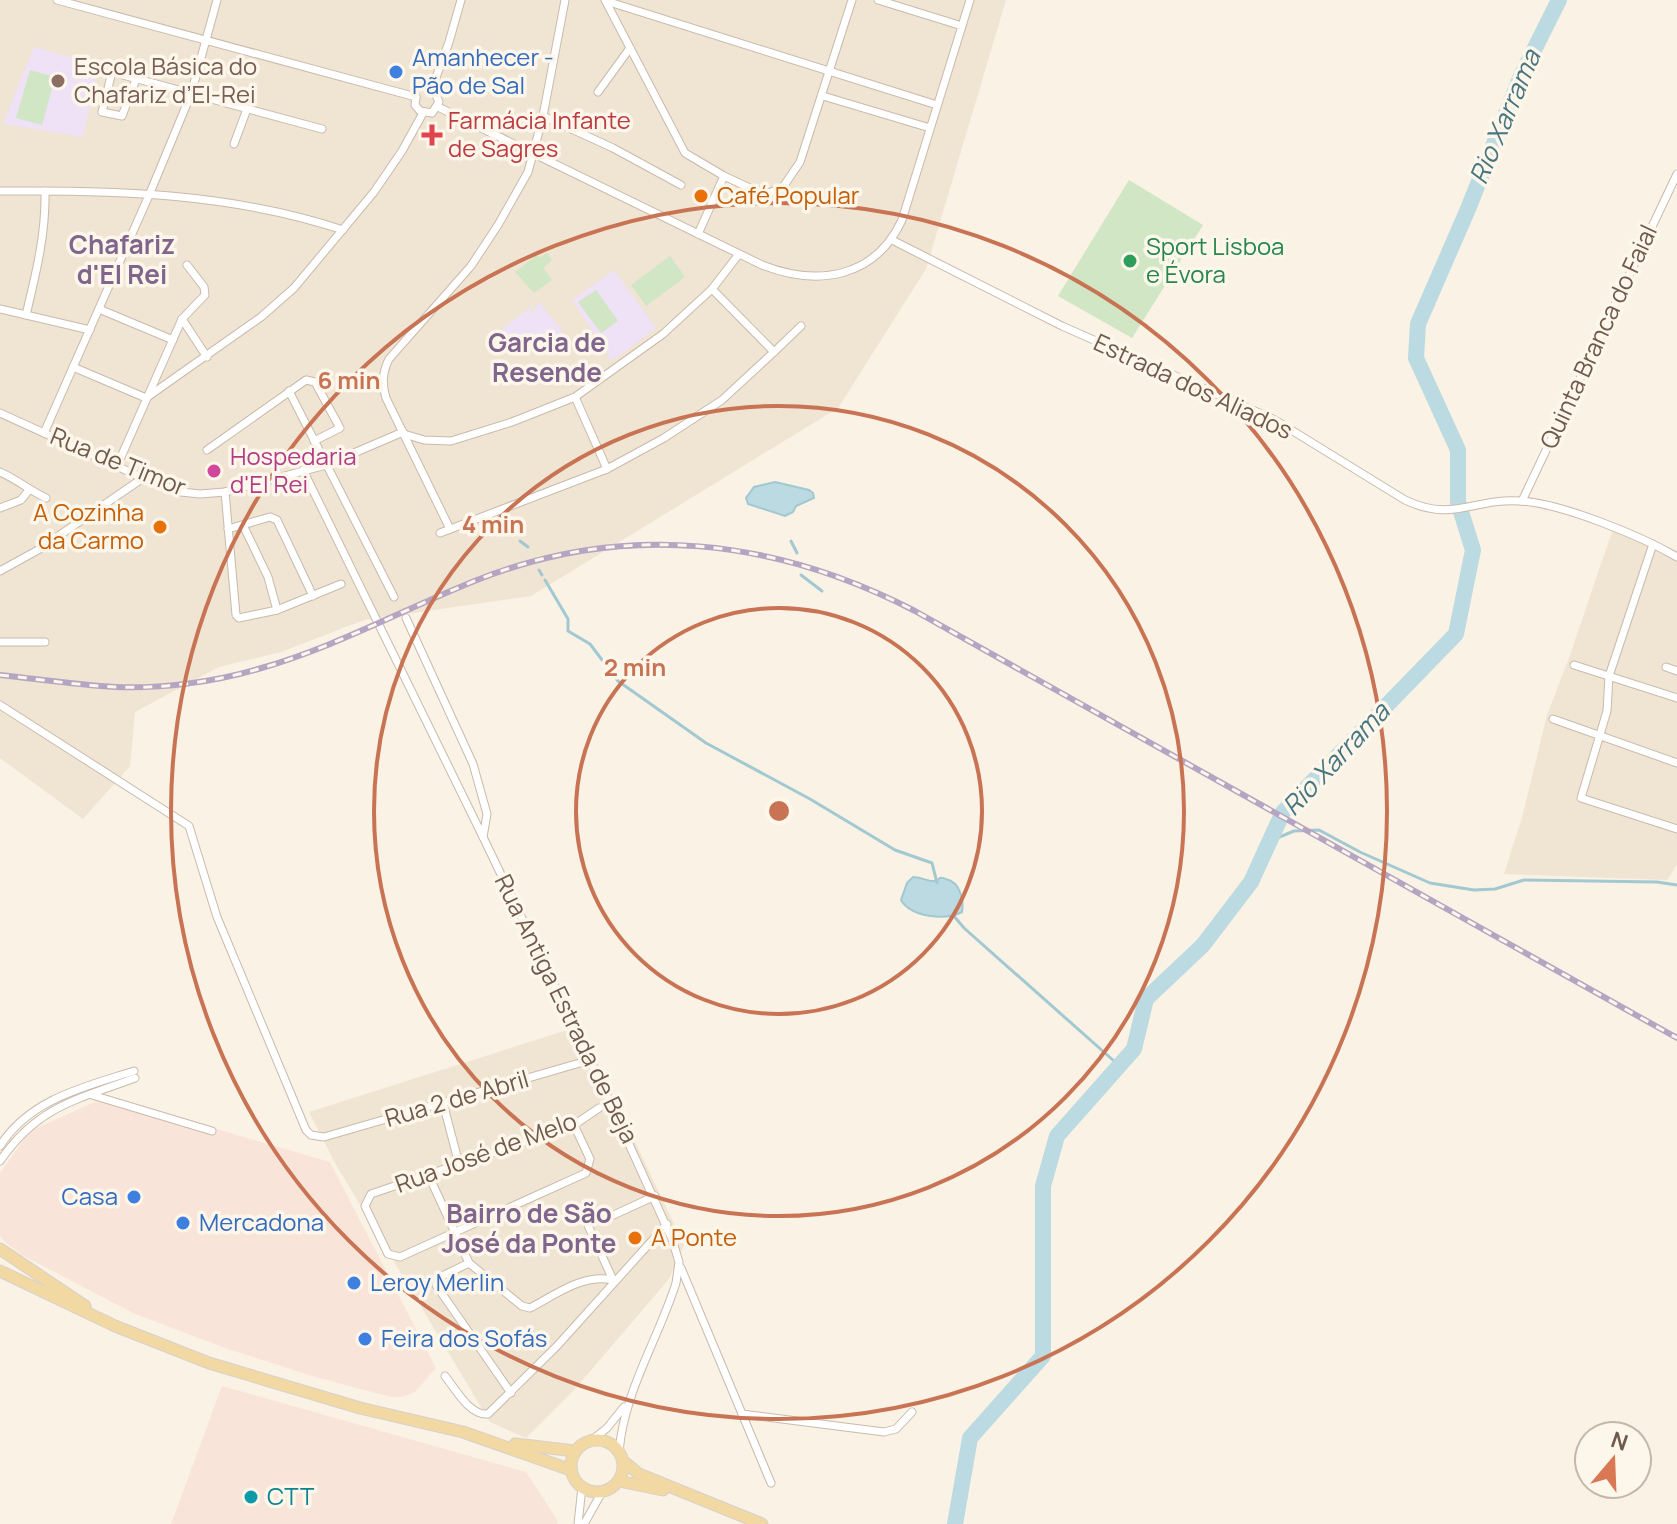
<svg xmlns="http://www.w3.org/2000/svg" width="1677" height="1524" font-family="Manrope,sans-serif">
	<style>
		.residential { fill: #f0e4d3 }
		.commercial { fill: #f9e4d9 }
		.education { fill: #efe1f6 }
		.green { fill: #d0e6c4 }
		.water { fill: #bbdae1; stroke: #a2c8d2; stroke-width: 2 }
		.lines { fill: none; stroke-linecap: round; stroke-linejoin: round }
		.stream { stroke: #a2c8d2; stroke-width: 3 }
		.river { stroke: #bbdae1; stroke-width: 16 }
		.street-casing { stroke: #c9baac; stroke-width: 9 }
		.primary-casing { stroke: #d7d1cd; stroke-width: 13 }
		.street { stroke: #fff; stroke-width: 7 }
		.primary { stroke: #f2d8a3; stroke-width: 11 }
		.rail-casing { stroke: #b5a4c2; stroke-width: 6 }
		.rail { stroke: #fdf6ea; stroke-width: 3; stroke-dasharray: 9; stroke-linecap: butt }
		.ring { fill: none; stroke: #c87454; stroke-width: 4 }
		.shop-dot { fill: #3f7fe0; stroke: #fdf6ea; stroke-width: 3 }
		.education-dot { fill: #8d6e63; stroke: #fdf6ea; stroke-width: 3 }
		.health-dot { fill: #e0444e; stroke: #fdf6ea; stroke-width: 3 }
		.food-dot { fill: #e8710a; stroke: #fdf6ea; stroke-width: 3 }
		.leisure-dot { fill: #2e9e5b; stroke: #fdf6ea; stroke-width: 3 }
		.hotel-dot { fill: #d1479c; stroke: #fdf6ea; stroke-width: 3 }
		.culture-dot { fill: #0f9aa8; stroke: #fdf6ea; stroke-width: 3 }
		.labels { text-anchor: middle; stroke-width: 7; stroke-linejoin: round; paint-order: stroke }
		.shop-label { font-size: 24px; fill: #366cbe; stroke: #fdf6ea; text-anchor: start }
		.education-label { font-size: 24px; fill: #785e54; stroke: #fdf6ea; text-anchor: start }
		.health-label { font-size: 24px; fill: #be3a42; stroke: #fdf6ea; text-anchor: start }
		.food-label { font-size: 24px; fill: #c56008; stroke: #fdf6ea; text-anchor: start }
		.leisure-label { font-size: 24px; fill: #27864d; stroke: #fdf6ea; text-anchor: start }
		.street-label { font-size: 24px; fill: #6f5a4c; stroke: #fdf6ea }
		.hotel-label { font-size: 24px; fill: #b23c85; stroke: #fdf6ea; text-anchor: start }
		.culture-label { font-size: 24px; fill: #0d838f; stroke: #fdf6ea; text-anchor: start }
		.water-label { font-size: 26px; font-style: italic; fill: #497580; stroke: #fdf6ea }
		.neighbourhood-label { font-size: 26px; font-weight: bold; fill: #80658c; stroke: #fdf6ea }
		.centre { fill: #c87454; stroke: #fdf6ea; stroke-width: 4 }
		.ring-label { font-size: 24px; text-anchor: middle; font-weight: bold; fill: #c87454; stroke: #fdf6ea; stroke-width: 7; stroke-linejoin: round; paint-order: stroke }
	</style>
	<rect width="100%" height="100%" fill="#faf2e4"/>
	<!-- residential -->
	<g class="residential">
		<polygon points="0,0 1006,0 926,269 838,408 531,596 364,620 281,652 219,667 135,712 130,766 83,819 0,758"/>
		<polygon points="1615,523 1677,551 1677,864 1667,880 1504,874 1523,814 1547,715 1569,658"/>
		<polygon points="580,1026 684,1245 669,1279 574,1390 526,1438 490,1422 335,1163 309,1112"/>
	</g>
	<!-- commercial -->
	<g class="commercial">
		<polygon points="106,1097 330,1162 436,1368 415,1392 402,1397 391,1397 315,1377 225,1348 133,1313 22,1255 4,1241 0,1235 0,1173 30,1131"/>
		<polygon points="222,1386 526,1472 558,1521 557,1524 171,1524"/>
	</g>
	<!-- education -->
	<g class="education">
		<polygon points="34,47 99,65 83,137 3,124"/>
		<polygon points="614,270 656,328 612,361 572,300"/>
		<polygon points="538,301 563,332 538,352 523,349 519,352 502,329 533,305 530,313 533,314"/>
	</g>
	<!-- green -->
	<g class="green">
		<polygon points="30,70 55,77 42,125 16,118"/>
		<polygon points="1129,180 1203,225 1132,338 1058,296"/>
		<polygon points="547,253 552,260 543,268 552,280 534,293 515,272 537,255 539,258"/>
		<polygon points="670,256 685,277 646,306 631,285"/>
		<polygon points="596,290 618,321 601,333 578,302"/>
	</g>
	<!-- water -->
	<g class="water">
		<polygon points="775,482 809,490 813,493 814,498 796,506 793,512 785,516 748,504 746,498 754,487"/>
		<path d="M913,877C920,877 927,881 933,881C944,881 934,875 946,879C960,882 964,900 962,912C945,921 911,917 901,900L907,883Z"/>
	</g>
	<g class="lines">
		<!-- stream -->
		<g class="stream">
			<polyline points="520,541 528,547"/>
			<polyline points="791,541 797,553"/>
			<polyline points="539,570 542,575"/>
			<polyline points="801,575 822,591"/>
			<polyline points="545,580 568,619 568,631 590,644 618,681 706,743 810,799 895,850 932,863 937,883"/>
			<polyline points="1267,842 1294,831 1319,830 1360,852 1430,883 1474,890 1495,889 1524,880 1657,882 1677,885"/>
			<polyline points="953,915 964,928 1114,1061 1115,1071"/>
		</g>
		<!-- river -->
		<polyline class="river" points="955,1524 970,1438 1043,1356 1043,1186 1057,1136 1134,1049 1146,999 1203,945 1251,882 1283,812 1456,634 1473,550 1458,502 1458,450 1416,358 1418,324 1468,209 1521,76 1559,0"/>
		<defs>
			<g id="street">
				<polyline points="57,0 416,97"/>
				<polyline points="605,0 685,153 724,176 752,189 769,193 783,187 800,162 852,0"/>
				<polyline points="878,0 962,26"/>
				<polyline points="606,1 937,105"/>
				<polyline points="136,79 122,116 102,112 112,72 322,129"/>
				<polyline points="431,91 449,42 461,0"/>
				<polyline points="598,92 630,48"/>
				<polyline points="823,96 930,128"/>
				<polyline points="416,97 415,105 420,111 432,113 439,102 435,93 431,91"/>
				<path d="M438,107L762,265C818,287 875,278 902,220L970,0"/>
				<polyline points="543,116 613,148 681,185"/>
				<polyline points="234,144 247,109"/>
				<path d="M0,191C116,190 231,193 343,230"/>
				<polyline points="698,234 724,176"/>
				<path d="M892,240L1062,326L1275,420L1405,500C1454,523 1472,498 1520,501C1561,503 1641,536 1677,557"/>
				<polyline points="0,309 90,330"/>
				<polyline points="99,309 173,340"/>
				<path d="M26,315C36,273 46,234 45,191"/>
				<polyline points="182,319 207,357"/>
				<polyline points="774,352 801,326"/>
				<polyline points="73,367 146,398"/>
				<polyline points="289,391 394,597"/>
				<polyline points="575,397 607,469"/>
				<polyline points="146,398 261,317 294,288 374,192 402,151 423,113"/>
				<polyline points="0,413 143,478 181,492 200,494 225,492 326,465 403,432"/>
				<polyline points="44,433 150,193 191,94 217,0"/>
				<polyline points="404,434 424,440 451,441 512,422 575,397 663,334 712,289 739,254"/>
				<polyline points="207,450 306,380 315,382 340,428 314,441"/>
				<polyline points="117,466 182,319 205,295 204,287 187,265"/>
				<path d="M303,470L483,837L604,1089L672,1239L679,1262L676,1283C658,1340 624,1391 619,1452"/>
				<path d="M0,472C18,480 29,490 46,498"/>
				<polyline points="225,492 236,615 239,618 277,610 341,584"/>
				<polyline points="1522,501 1677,174"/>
				<polyline points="0,508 21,500 29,490"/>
				<polyline points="243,525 268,577 277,610"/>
				<polyline points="228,529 270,517 277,520 313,596"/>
				<path d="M450,529L386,398C382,384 382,373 389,359L471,266L498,225L528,172L543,116L565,0"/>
				<polyline points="440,533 607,469 664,438 722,400 774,352 712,289"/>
				<polyline points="1653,544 1609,676 1607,711 1581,798 1677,829"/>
				<polyline points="0,571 38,550 143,478"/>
				<polyline points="406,618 473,764 487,814 483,837"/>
				<polyline points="0,642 45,642"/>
				<polyline points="1574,665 1677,698"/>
				<polyline points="1666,667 1677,671"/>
				<polyline points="0,705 189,826 217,917 306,1130 311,1135 324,1137 590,1060"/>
				<polyline points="1553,719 1677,763"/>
				<polyline points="92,1095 212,1131"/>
				<polyline points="443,1103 459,1164"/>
				<polyline points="574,1125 590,1159 586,1173 400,1257 388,1254 365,1206 371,1194 574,1125 599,1108"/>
				<path d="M0,1146C30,1099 84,1087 134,1071"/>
				<path d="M0,1161C38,1106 76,1100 135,1078"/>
				<path d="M428,1174L469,1263L522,1306L530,1308C555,1295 583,1273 613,1280"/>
				<polyline points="581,1210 613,1280"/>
				<polyline points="607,1218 655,1196"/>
				<polyline points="469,1263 438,1278 436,1285 511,1393"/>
				<polyline points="681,1268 771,1483"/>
				<path d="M445,1376C456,1390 470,1416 488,1414L557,1346L667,1224"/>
				<polyline points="742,1414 884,1432 896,1429 912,1412"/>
				<polyline points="592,1440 607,1428 624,1407"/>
				<polyline points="578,1524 582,1487"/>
				<polyline points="584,1524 602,1492"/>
			</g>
			<g id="primary">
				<polyline points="0,1249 85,1306"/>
				<polyline points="0,1271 115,1326 209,1363 360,1408 463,1432 571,1470"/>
				<circle cx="597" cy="1466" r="26"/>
				<polyline points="515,1444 575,1451"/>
				<polyline points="623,1461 639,1474 762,1524"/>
				<polyline points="619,1481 663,1490"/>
			</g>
		</defs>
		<!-- street casing -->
		<use href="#street" class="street-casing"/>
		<!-- primary casing -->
		<use href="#primary" class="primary-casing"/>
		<!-- street -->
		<use href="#street" class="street"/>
		<!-- primary -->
		<use href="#primary" class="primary"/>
		<defs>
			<path id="rail" d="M0,675C38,679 76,685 115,687C161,689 214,682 258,669C334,648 404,609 477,580C625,521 776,539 915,611L1677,1038"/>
		</defs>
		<!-- rail casing -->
		<use href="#rail" class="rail-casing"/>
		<!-- rail -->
		<use href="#rail" class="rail"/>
	</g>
	<!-- distance rings -->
	<g class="ring">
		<circle cx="779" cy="811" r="203"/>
		<circle cx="779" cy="811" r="405"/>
		<circle cx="779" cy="811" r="608"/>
	</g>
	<!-- markers -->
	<g class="shop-dot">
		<circle cx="396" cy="72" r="8"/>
		<circle cx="134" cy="1197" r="8"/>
		<circle cx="183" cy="1223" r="8"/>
		<circle cx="354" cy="1283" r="8"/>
		<circle cx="365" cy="1339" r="8"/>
	</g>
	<circle class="education-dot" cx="58" cy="81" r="8"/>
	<path class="health-dot" d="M428 123h8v8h8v8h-8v8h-8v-8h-8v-8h8z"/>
	<g class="food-dot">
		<circle cx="701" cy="196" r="8"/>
		<circle cx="160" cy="527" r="8"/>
		<circle cx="635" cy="1238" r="8"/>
	</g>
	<circle class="leisure-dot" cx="1130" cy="261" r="8"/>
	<circle class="hotel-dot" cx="214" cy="471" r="8"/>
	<circle class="culture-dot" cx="251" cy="1497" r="8"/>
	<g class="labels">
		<!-- shop labels -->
		<g class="shop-label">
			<text x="412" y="66">Amanhecer -<tspan x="412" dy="28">Pão de Sal</tspan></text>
			<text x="118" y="1205" text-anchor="end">Casa</text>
			<text x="199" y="1231">Mercadona</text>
			<text x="370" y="1291">Leroy Merlin</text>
			<text x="381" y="1347">Feira dos Sofás</text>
		</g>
		<!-- education labels -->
		<g class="education-label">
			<text x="74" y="75">Escola Básica do<tspan x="74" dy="28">Chafariz d’El-Rei</tspan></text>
		</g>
		<!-- health labels -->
		<g class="health-label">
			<text x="448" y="129">Farmácia Infante<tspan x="448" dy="28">de Sagres</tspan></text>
		</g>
		<!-- food labels -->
		<g class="food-label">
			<text x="717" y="204">Café Popular</text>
			<text x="144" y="521" text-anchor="end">A Cozinha<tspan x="144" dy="28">da Carmo</tspan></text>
			<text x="651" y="1246">A Ponte</text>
		</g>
		<!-- leisure labels -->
		<g class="leisure-label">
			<text x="1146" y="255">Sport Lisboa<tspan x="1146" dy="28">e Évora</tspan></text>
		</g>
		<!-- street labels -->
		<g class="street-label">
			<text transform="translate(1599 337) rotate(-65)" y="8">Quinta Branca do Faial</text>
			<text transform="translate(1193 387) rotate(25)" y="8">Estrada dos Aliados</text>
			<text transform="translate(118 462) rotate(22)" y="8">Rua de Timor</text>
			<text transform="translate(566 1009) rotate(64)" y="8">Rua Antiga Estrada de Beja</text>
			<text transform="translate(457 1099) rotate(-16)" y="8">Rua 2 de Abril</text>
			<text transform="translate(486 1153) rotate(-20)" y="8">Rua José de Melo</text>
		</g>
		<!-- hotel labels -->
		<g class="hotel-label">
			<text x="230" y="465">Hospedaria<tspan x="230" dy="28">d'El Rei</tspan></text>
		</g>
		<!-- culture labels -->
		<g class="culture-label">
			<text x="267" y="1505">CTT</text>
		</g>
		<!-- water labels -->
		<g class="water-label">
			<text transform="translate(1505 117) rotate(-67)" y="9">Rio Xarrama</text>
			<text transform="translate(1336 759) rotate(-47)" y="9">Rio Xarrama</text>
		</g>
		<!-- neighbourhood labels -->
		<g class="neighbourhood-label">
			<text x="122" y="254">Chafariz<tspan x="122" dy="30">d'El Rei</tspan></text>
			<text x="547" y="352">Garcia de<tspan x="547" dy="30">Resende</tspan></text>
			<text x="529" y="1223">Bairro de São<tspan x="529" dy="30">José da Ponte</tspan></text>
		</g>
	</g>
	<circle cx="779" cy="811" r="12" class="centre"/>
	<g class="ring-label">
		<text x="349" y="389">6 min</text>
		<text x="493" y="533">4 min</text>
		<text x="635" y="676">2 min</text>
	</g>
	<!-- north arrow -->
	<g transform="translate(1613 1460) rotate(19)"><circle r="38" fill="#fdf6ea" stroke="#c4b8ab" stroke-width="2"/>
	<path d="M0-6L14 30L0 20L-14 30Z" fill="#d87855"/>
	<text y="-12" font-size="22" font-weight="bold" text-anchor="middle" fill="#6f5a4c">N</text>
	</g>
</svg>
